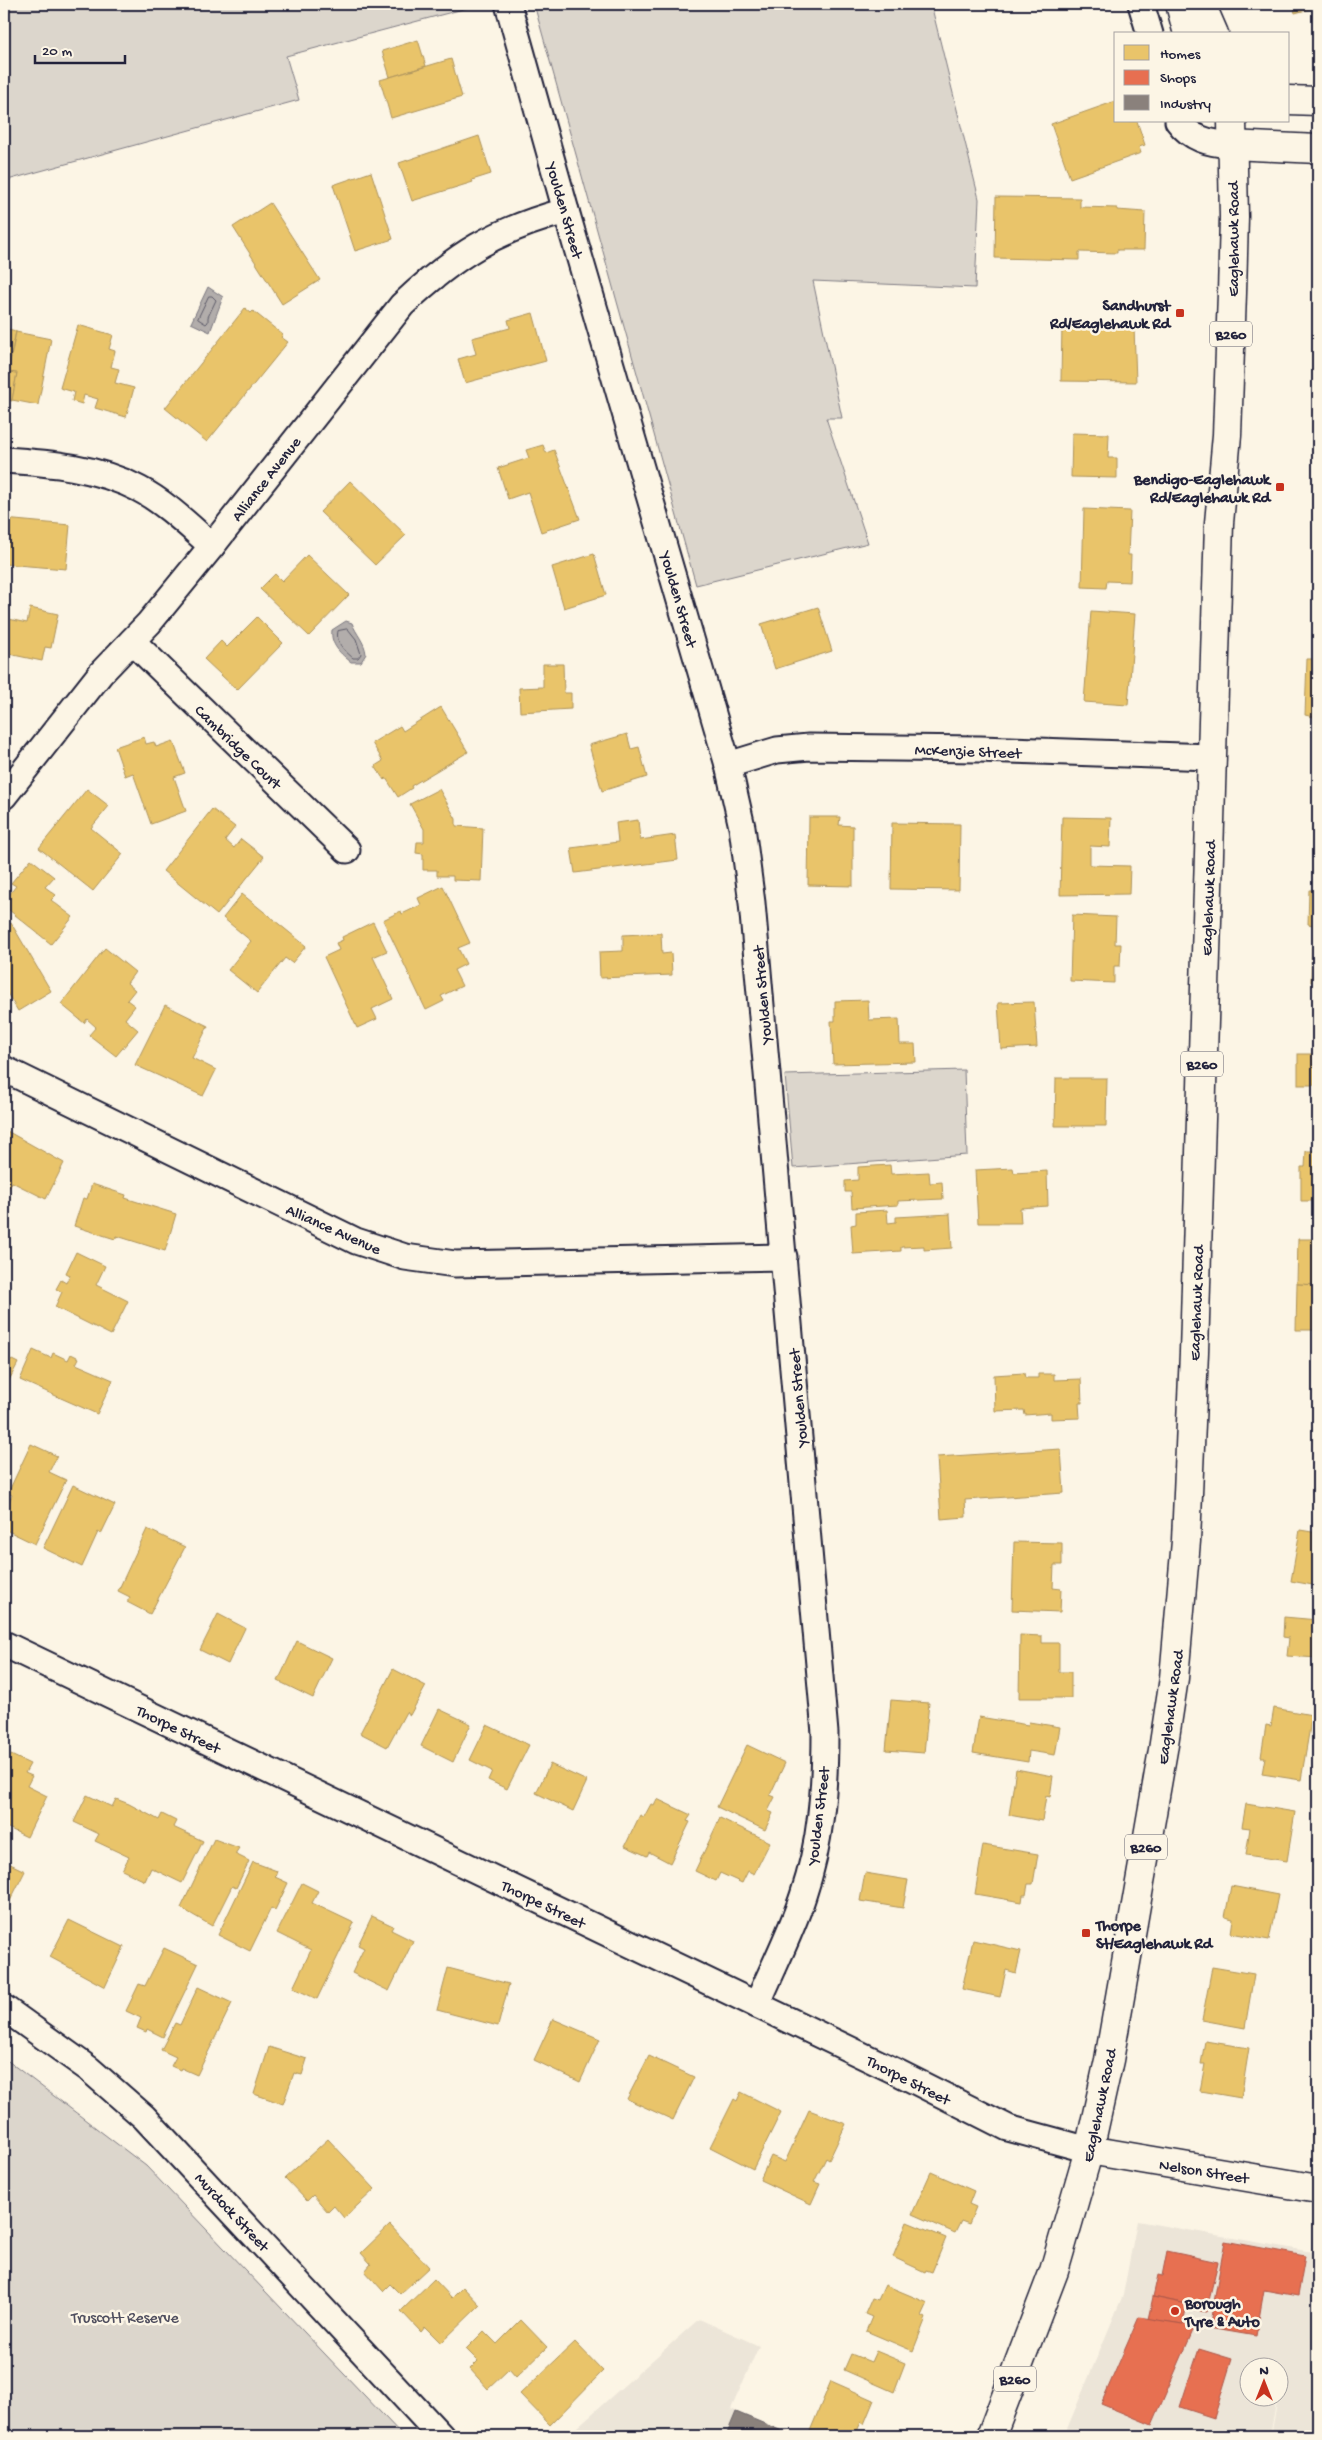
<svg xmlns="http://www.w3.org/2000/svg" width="1322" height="2440" font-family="'Gochi Hand',sans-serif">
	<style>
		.built { fill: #ece5d8 }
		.green { fill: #dcd6cc; stroke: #7f7c84 }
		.water { fill: #b2adab; stroke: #78757e }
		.homes { fill: #e9c46a; stroke: #ad935c }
		.shops { fill: #e76f51; stroke: #ac584a }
		.industry { fill: #8a817c; stroke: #6b6468 }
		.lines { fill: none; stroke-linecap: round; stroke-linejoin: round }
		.shore { stroke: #5c5a68; stroke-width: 1 }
		.minor-casing { stroke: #22223b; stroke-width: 29 }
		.tertiary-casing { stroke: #22223b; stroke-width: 31 }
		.secondary-casing { stroke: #22223b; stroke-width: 31 }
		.primary-casing { stroke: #22223b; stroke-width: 31 }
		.minor { stroke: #fcf5e5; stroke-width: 25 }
		.tertiary { stroke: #fcf5e5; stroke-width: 28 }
		.secondary { stroke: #fcf5e5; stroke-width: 28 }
		.primary { stroke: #fcf5e5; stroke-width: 28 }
		.poi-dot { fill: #c8321e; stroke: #fcf5e5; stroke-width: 2 }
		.labels { text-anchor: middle; stroke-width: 5; stroke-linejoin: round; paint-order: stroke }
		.shield { fill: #fcf5e5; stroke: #63616e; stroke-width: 1 }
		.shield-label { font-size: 15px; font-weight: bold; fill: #22223b }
		.street-label { font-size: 16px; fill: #22223b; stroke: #fcf5e5 }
		.poi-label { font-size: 16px; font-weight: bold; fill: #22223b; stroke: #fcf5e5; text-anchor: end }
		.park-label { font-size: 16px; fill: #504f5f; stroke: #fcf5e5 }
	</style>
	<rect width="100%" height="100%" fill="#fcf5e5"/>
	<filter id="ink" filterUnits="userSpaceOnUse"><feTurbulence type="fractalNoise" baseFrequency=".02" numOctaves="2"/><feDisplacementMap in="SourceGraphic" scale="10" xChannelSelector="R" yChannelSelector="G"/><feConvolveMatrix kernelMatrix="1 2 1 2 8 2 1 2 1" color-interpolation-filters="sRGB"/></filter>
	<g filter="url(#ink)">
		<!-- built -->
		<g class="built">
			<polygon points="1137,2221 1318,2253 1318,2436 1271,2436 1284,2366 1280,2387 1280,2368 1250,2368 1250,2398 1277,2398 1270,2436 1064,2436 1123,2295"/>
			<polygon points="699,2319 759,2346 731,2409 796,2436 567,2436"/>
		</g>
		<!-- green -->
		<g class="green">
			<polygon points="4,4 466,4 467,8 286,56 299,100 4,181"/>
			<polygon points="534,4 931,4 979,199 975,288 813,281 842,418 826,418 868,543 696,585"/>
			<polygon points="964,1070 967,1155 793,1168 785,1075"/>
			<polygon points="4,2058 146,2166 403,2436 4,2436"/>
		</g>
		<!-- water -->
		<g class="water">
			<polygon points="208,287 223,297 210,332 191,323"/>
			<path d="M346,621L352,623C356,634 365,642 366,654L361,662H351C341,654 330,645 332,630Z"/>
		</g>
		<!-- homes -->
		<g class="homes">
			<polygon points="1293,4 1318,4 1318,7 1295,13"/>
			<polygon points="418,40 426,66 390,77 382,51"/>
			<polygon points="451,59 462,97 391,118 380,80"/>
			<polygon points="1116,101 1116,121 1137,121 1145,145 1139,147 1141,153 1070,178 1051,124"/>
			<polygon points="479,136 491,174 472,180 473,182 412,201 399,163"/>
			<polygon points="371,172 393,239 355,251 333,185"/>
			<polygon points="996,197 1080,198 1080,207 1117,208 1117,210 1145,212 1144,250 1117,250 1117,253 1079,252 1079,260 995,258"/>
			<polygon points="270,203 320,280 282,304 233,227"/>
			<polygon points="245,308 251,313 253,311 283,335 281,337 288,342 207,442 165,408"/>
			<polygon points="533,313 546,361 465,383 458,359 476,354 472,338 510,328 508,320"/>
			<polygon points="1062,324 1134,327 1136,382 1061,381"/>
			<polygon points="78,325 113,335 109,349 115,351 111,367 119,369 115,383 134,388 126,417 95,408 98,399 84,395 82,404 72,401 74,392 60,388"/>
			<polygon points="4,328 16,331 8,372 17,373 12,401 4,399"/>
			<polygon points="16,332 51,339 38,405 12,400 17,373 8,372"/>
			<polygon points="1072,433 1109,434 1108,458 1117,458 1117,478 1071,477"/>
			<polygon points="543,445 546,453 554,450 580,519 541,532 528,492 508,499 498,468 529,458 526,450"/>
			<polygon points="350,481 406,535 375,565 320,512"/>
			<polygon points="1084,509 1130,511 1128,555 1131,555 1130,582 1107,581 1106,588 1082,587"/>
			<polygon points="4,519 70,525 66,569 4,564"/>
			<polygon points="594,554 606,595 564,608 552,567"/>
			<polygon points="307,555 349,595 309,636 260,589 275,574 282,581"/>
			<polygon points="818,607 832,651 775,669 761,624"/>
			<polygon points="30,608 58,614 51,648 45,647 42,661 4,653 4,618 27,623"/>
			<polygon points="1091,611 1135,614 1128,705 1084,702"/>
			<polygon points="257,617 283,643 237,690 204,659 221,641 227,647"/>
			<polygon points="4,658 9,659 4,684"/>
			<polygon points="1307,659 1318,659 1318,718 1305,715"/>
			<polygon points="543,664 563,664 564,693 571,693 571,709 520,712 519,688 543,687"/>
			<polygon points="441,707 468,752 411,786 412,788 398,797 386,778 384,780 375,766 383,761 372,743 400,726 403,731"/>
			<polygon points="627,734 631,749 639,747 647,777 602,791 589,745"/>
			<polygon points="144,737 146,744 154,742 156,747 173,741 185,773 174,777 186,811 151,824 133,773 125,776 115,747"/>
			<polygon points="87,789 109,806 91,828 123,854 93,891 39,848"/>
			<polygon points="439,789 456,819 456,826 483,828 481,881 453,880 453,876 437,876 437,870 423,870 423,854 416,853 417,842 424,842 424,829 410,804"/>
			<polygon points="212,809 235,827 225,840 234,848 241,839 264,857 217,915 163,871"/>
			<polygon points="809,817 840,817 839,825 853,826 853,886 808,885"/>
			<polygon points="1062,817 1111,818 1110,847 1090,846 1090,865 1130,866 1129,894 1060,895"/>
			<polygon points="638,820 640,840 675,835 678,860 575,873 571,848 618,842 616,823"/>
			<polygon points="892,823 960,824 959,890 891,889"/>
			<polygon points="31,859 54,877 45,887 56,895 51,900 73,917 51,944 4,906 4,901 16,886 11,883"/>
			<polygon points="1317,875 1318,875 1318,926 1308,924 1309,890 1317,890"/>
			<polygon points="443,886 470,943 458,948 466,964 454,970 462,986 441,996 444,1001 426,1010 383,920 401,911 402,914 421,905 418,898"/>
			<polygon points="242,894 306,946 292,963 285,958 257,993 228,970 251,941 223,918"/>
			<polygon points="1072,915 1116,917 1115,944 1121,944 1120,966 1114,966 1114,983 1070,981"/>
			<polygon points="373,922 387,951 373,957 393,999 372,1009 377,1019 357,1028 324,957 339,950 336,943 343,940 342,937"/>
			<polygon points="11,923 51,991 18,1011 4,988 4,928"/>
			<polygon points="661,933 662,954 671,953 672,975 600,978 599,952 623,951 623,935"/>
			<polygon points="1312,947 1318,947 1318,982 1311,982"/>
			<polygon points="105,948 135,972 127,983 135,990 127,1000 135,1006 125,1019 138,1030 116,1056 89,1035 96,1027 87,1019 84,1023 61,1004"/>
			<polygon points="868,1000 869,1020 899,1019 900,1044 915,1044 916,1062 833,1064 831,1021 835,1021 835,1001"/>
			<polygon points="1034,1002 1037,1047 1001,1049 998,1003"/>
			<polygon points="165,1005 208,1026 192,1058 216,1070 203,1096 135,1065"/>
			<rect x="1298" y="1054" width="20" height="31"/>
			<polygon points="1056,1078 1107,1078 1106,1126 1055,1126"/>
			<polygon points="7,1131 64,1163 46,1199 12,1182 6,1192 4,1191 4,1138"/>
			<polygon points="1306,1151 1318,1151 1318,1201 1301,1201 1301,1167 1305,1167"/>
			<polygon points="890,1165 891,1174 929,1172 930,1183 942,1182 943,1199 898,1201 898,1205 852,1208 851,1192 845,1192 845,1181 858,1180 858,1167"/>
			<polygon points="1013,1168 1014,1173 1047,1171 1048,1206 1020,1208 1021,1223 978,1223 975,1170"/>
			<polygon points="92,1184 126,1195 125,1198 176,1214 165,1251 117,1236 115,1239 74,1226 83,1198 87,1199"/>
			<polygon points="887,1210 888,1223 896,1222 896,1217 950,1214 952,1248 924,1250 924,1246 901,1247 901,1251 853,1254 851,1225 856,1224 856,1212"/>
			<polygon points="1298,1239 1318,1239 1318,1285 1297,1284"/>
			<polygon points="76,1252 105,1266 96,1285 128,1301 111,1335 55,1307 62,1292 56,1289 61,1280 66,1283 70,1275 66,1273"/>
			<polygon points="1297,1284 1318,1285 1318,1330 1296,1330"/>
			<polygon points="33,1350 51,1358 53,1353 68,1360 71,1354 79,1358 76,1364 113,1380 97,1414 20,1380"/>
			<polygon points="4,1356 18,1363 4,1390"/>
			<polygon points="1024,1373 1025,1378 1038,1378 1038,1374 1054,1374 1054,1380 1081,1379 1082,1403 1079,1403 1080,1418 1051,1419 1051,1413 1025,1415 1024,1410 995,1411 994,1375"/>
			<polygon points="31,1444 57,1456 49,1472 66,1480 35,1544 4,1529 4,1513 12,1495 8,1493"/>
			<polygon points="1061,1449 1064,1493 965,1500 966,1517 941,1519 937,1457"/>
			<polygon points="73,1485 115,1505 101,1534 98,1532 82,1567 43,1548"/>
			<polygon points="147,1529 185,1547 150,1614 127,1602 130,1597 118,1591"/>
			<polygon points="1300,1530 1318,1533 1318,1586 1291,1581"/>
			<polygon points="1014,1542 1062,1543 1062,1565 1054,1565 1053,1588 1061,1589 1060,1612 1012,1610"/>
			<polygon points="218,1614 245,1628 228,1664 200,1650"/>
			<polygon points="1284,1617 1318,1620 1318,1658 1287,1656 1289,1638 1283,1637"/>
			<polygon points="1020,1635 1042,1636 1042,1643 1059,1643 1059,1672 1071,1672 1071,1698 1019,1698"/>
			<polygon points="297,1641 332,1658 313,1698 278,1681"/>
			<polygon points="393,1669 426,1686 410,1715 406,1712 387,1747 360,1733"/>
			<polygon points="891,1700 929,1703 924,1753 886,1750"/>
			<polygon points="1274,1708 1312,1715 1301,1780 1262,1774 1265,1757 1261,1757 1266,1725 1271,1726"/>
			<polygon points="439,1709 471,1724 453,1762 421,1746"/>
			<polygon points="979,1717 1028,1725 1029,1722 1060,1727 1055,1755 1029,1751 1028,1762 973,1753"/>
			<polygon points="487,1725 529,1745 507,1789 488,1780 492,1771 470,1760"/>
			<polygon points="747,1745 785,1763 770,1795 775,1797 768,1811 773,1813 765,1830 717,1807"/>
			<polygon points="11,1755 30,1764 25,1773 32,1776 27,1786 47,1796 27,1837 4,1826 4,1771"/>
			<polygon points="550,1764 587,1781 573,1811 536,1793"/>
			<polygon points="1016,1769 1053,1776 1050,1797 1046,1796 1042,1821 1009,1815"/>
			<polygon points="87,1795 112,1807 116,1799 129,1804 159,1820 162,1814 176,1821 173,1827 203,1841 182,1883 151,1868 145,1881 122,1870 129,1857 95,1841 99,1834 74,1822"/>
			<polygon points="657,1799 691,1815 687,1821 690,1822 670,1863 649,1852 647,1856 625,1846 640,1815 644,1817 651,1804 654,1805"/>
			<polygon points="1246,1804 1295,1812 1287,1861 1246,1855 1250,1828 1242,1827"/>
			<polygon points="720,1818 770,1842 754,1874 748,1871 742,1883 720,1873 716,1881 695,1871"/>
			<polygon points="214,1839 239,1848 235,1854 249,1861 236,1888 232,1886 212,1926 181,1908"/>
			<polygon points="983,1845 1038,1854 1033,1884 1028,1884 1026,1895 1023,1895 1022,1902 975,1894"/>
			<polygon points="4,1861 25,1871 5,1911 4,1911"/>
			<polygon points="253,1862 277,1871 275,1877 288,1883 275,1910 271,1908 250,1951 218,1935"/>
			<polygon points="865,1873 908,1880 903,1908 860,1901"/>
			<polygon points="302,1883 318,1891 312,1903 354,1923 317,1999 293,1988 311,1950 277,1933"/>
			<polygon points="1231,1886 1278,1895 1269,1940 1231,1933 1233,1919 1225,1917"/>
			<polygon points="372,1916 393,1926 391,1930 413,1941 389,1991 352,1973 364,1948 358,1945"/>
			<polygon points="69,1920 124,1947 105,1987 50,1957"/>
			<polygon points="973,1940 1021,1951 1016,1973 1006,1970 1000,1997 962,1989"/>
			<polygon points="164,1948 198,1964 163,2037 147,2029 146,2032 137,2028 141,2018 126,2011 139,1984 145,1986"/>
			<polygon points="1212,1967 1254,1974 1245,2028 1202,2020"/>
			<polygon points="448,1968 509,1984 498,2026 437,2010"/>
			<polygon points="198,1987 232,2003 197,2075 181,2068 180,2070 171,2066 176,2057 161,2050 175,2023 180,2025"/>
			<polygon points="553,2019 600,2039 580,2082 534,2060"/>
			<polygon points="1205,2041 1249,2048 1241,2098 1200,2091 1205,2064 1201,2064"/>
			<polygon points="269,2047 307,2059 302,2075 294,2073 283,2104 254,2094"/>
			<polygon points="649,2056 694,2077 673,2120 627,2099"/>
			<polygon points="741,2092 781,2112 753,2169 710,2147 734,2099 737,2101"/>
			<polygon points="809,2110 846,2124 829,2160 826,2158 814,2182 820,2184 811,2204 760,2180 771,2156 785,2162"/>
			<polygon points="328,2139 375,2189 344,2218 334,2206 328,2212 313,2195 307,2201 285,2178"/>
			<polygon points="931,2172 974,2191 969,2204 976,2207 969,2224 961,2221 955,2233 912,2214"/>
			<polygon points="907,2222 946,2238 932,2272 926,2270 925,2272 893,2257"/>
			<polygon points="390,2225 429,2267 400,2294 390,2284 383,2291 365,2271 371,2264 361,2253"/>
			<polygon points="434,2279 452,2298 463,2287 480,2305 441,2343 425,2327 421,2332 401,2311"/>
			<polygon points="885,2285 928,2303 922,2316 926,2318 913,2351 866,2331 872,2317 865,2314 872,2298 878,2300"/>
			<polygon points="521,2320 547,2347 516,2377 509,2369 488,2389 470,2369 478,2361 466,2349 484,2331 497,2344"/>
			<polygon points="575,2342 603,2371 550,2425 520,2394"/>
			<polygon points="876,2351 905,2363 894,2392 844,2370 851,2354 871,2362"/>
			<polygon points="831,2381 874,2400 864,2424 861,2422 855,2436 823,2436 810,2431"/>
		</g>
		<!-- shops -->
		<g class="shops">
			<polygon points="1225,2241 1305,2256 1298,2296 1264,2290 1256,2336 1209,2328"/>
			<polygon points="1167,2251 1218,2262 1206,2312 1186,2308 1187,2304 1153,2297 1158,2275 1162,2276"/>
			<polygon points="1153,2297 1187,2304 1183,2324 1148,2319"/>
			<polygon points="1139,2317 1195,2326 1152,2425 1101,2404"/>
			<polygon points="1199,2349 1232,2359 1214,2418 1180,2407"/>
		</g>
		<!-- industry -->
		<polygon class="industry" points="736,2412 794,2436 726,2436"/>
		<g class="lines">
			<!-- shore -->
			<g class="shore">
				<polygon points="209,296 212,296 216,300 208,317 208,322 206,324 198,319"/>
				<path d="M348,629L356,639L361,654L358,658H353C345,651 335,643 338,631Z"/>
			</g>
			<defs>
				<g id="minor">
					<path d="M508,4L566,211L728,765L742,827L752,903L825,1733C825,1788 821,1843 803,1896C791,1933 772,1969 757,2005"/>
					<polyline points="1141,4 1150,34"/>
					<path d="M1178,121C1191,139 1209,143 1231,145"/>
					<path d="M4,460C50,463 97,467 139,489C166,503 189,526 212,546"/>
					<polyline points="132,641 347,850"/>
					<polyline points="728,765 777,750 809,747 980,749 1211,757"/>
					<path d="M4,796L101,673L149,623L212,546L402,305C455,255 495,230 566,211"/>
					<polyline points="4,1069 356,1241 405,1257 455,1264 784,1257"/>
					<polyline points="4,1644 897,2072 1008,2128 1089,2150"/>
					<polyline points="4,2008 89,2069 144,2117 441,2436"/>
				</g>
				<polyline id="tertiary" points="1089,2150 1318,2189"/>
				<g id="secondary">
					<polyline points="1288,100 1318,101"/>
					<polyline points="1231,145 1318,149"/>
				</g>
				<g id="primary">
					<polyline points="1180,4 1188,34"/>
					<polyline points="1201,4 1214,34"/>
					<polyline points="991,2436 1054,2271 1089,2150 1109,2060 1163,1750 1174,1678 1186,1541 1194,1352 1219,523 1227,435 1232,293 1234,217 1232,121"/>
				</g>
			</defs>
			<!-- minor casing -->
			<use href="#minor" class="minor-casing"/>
			<!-- tertiary casing -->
			<use href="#tertiary" class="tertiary-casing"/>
			<!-- secondary casing -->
			<use href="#secondary" class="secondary-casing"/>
			<!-- primary casing -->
			<use href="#primary" class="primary-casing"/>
			<!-- minor -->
			<use href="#minor" class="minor"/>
			<!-- tertiary -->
			<use href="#tertiary" class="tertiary"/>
			<!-- secondary -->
			<use href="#secondary" class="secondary"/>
			<!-- primary -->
			<use href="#primary" class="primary"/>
		</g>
	</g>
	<!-- markers -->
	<g class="poi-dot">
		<rect x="1175" y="308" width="10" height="10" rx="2.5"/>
		<rect x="1275" y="482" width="10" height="10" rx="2.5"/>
		<rect x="1081" y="1928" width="10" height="10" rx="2.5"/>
		<circle cx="1175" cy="2311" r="5"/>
	</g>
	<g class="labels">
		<!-- shield labels -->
		<g class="shield">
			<rect x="1210" y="321.5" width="42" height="25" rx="4"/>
			<rect x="1181" y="1051.5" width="42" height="25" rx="4"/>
			<rect x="1125" y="1834.5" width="42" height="25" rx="4"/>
			<rect x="994" y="2366.5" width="42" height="25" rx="4"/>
		</g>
		<g class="shield-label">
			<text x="1231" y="339">B260</text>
			<text x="1202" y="1069">B260</text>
			<text x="1146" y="1852">B260</text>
			<text x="1015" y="2384">B260</text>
		</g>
		<!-- street labels -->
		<g class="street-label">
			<text transform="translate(566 210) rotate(74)" y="6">Youlden Street</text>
			<text transform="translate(1232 239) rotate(-90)" y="6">Eaglehawk Road</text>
			<text transform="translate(265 478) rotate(-52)" y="6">Alliance Avenue</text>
			<text transform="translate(680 599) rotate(74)" y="6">Youlden Street</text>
			<text transform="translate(239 746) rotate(44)" y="6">Cambridge Court</text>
			<text transform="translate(968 750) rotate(2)" y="6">McKenzie Street</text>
			<text transform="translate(1207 898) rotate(-88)" y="6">Eaglehawk Road</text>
			<text transform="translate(761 995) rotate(-95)" y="6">Youlden Street</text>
			<text transform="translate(334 1228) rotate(24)" y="6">Alliance Avenue</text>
			<text transform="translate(1195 1303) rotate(-88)" y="6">Eaglehawk Road</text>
			<text transform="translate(797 1398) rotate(-95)" y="6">Youlden Street</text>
			<text transform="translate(1169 1707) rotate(-82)" y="6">Eaglehawk Road</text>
			<text transform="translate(179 1728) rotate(26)" y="6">Thorpe Street</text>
			<text transform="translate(817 1816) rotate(-83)" y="6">Youlden Street</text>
			<text transform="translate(544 1903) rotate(26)" y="6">Thorpe Street</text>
			<text transform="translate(909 2079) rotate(27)" y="6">Thorpe Street</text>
			<text transform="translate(1098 2105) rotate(-78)" y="6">Eaglehawk Road</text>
			<text transform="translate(1204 2170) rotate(9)" y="6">Nelson Street</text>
			<text transform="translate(233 2211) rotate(47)" y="6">Murdock Street</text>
		</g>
		<!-- poi labels -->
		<g class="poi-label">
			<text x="1170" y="310">Sandhurst<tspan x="1170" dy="18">Rd/Eaglehawk Rd</tspan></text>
			<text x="1270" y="484">Bendigo-Eaglehawk<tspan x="1270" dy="18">Rd/Eaglehawk Rd</tspan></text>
			<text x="1096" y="1930" text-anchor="start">Thorpe<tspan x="1096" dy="18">St/Eaglehawk Rd</tspan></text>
			<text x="1185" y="2308" text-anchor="start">Borough<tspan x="1185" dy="18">Tyre &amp; Auto</tspan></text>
		</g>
		<!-- park labels -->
		<g class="park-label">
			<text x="125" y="2322">Truscott Reserve</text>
		</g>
	</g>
	<!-- margin -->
	<rect width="1322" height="2440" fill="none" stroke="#fcf5e5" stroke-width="20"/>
	<rect x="10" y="10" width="1302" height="2420" fill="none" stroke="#22223b" stroke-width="2" filter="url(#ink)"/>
	<!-- legend -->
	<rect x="1114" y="32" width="175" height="90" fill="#fcf5e5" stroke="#a5a1a1"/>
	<rect x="1124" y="45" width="25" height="15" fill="#e9c46a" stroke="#a5a1a1"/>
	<text x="1160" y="58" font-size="15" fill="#22223b">Homes</text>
	<rect x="1124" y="70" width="25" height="15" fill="#e76f51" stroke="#a5a1a1"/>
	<text x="1160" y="82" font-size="15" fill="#22223b">Shops</text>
	<rect x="1124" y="95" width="25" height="15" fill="#8a817c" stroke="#a5a1a1"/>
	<text x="1160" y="108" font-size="15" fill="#22223b">Industry</text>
	<!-- north arrow -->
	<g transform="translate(1264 2382)"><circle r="24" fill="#fcf5e5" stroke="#a5a1a1"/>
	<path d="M0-4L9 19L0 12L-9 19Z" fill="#c8321e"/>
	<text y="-8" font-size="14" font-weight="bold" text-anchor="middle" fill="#22223b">N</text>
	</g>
	<!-- scale -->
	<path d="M35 55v8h90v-8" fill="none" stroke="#22223b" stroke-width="2.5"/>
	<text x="42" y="55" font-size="15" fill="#22223b" stroke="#fcf5e5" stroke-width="4" paint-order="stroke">20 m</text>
</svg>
